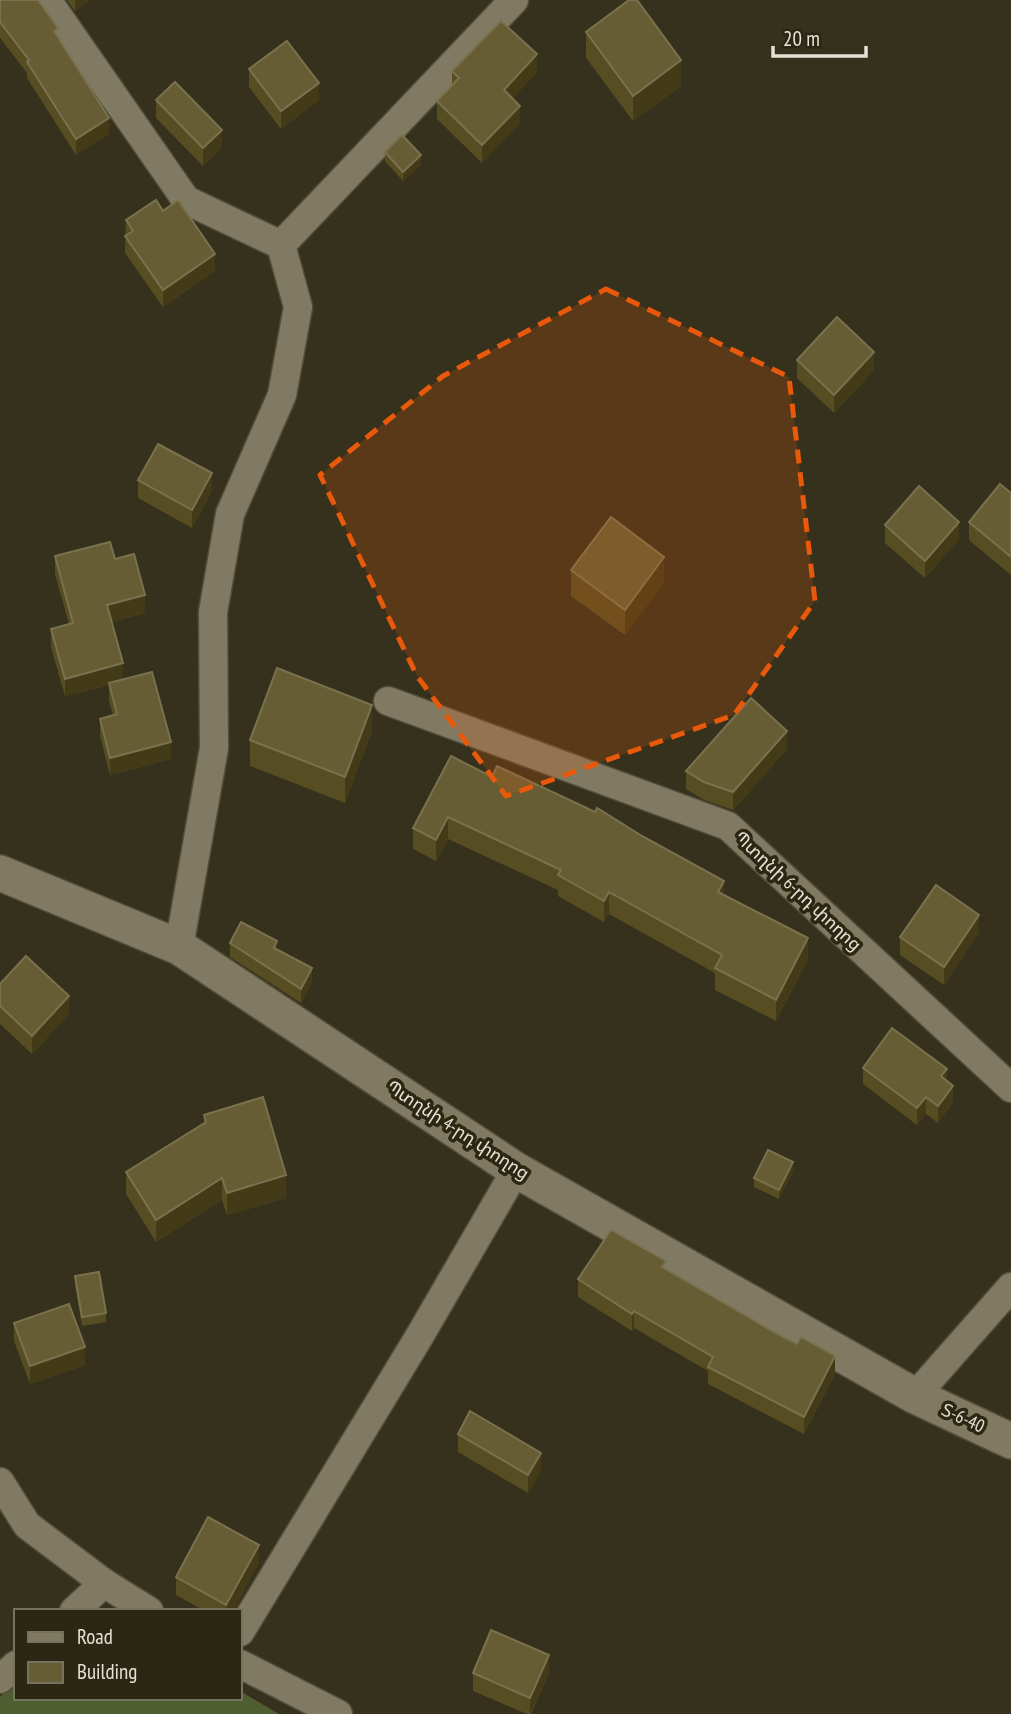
<svg xmlns="http://www.w3.org/2000/svg" width="1011" height="1714" font-family="'PT Sans Narrow','Noto Sans Armenian',sans-serif">
	<style>
		.green { fill: #4f5e30 }
		.lines { fill: none; stroke-linecap: round; stroke-linejoin: round }
		.minor-casing { stroke: #524d3b; stroke-width: 31 }
		.tertiary-casing { stroke: #524d3b; stroke-width: 38 }
		.minor { stroke: #807a63; stroke-width: 28 }
		.tertiary { stroke: #807a63; stroke-width: 35 }
		.wall { fill: #574d22 }
		.shaded-wall { fill: #433b17 }
		.building { fill: #665d35; stroke: #7a724e; stroke-width: 2 }
		.marked { fill: #e8590c; fill-opacity: 0.2; stroke: #e8590c; stroke-width: 5; stroke-dasharray: 14 9; stroke-linejoin: round }
		.labels { text-anchor: middle; stroke-width: 7; stroke-linejoin: round; paint-order: stroke }
		.street-label { font-size: 18px; fill: #e5e2d5; stroke: #2c2712 }
	</style>
	<rect width="100%" height="100%" fill="#36311c"/>
	<!-- green -->
	<polygon class="green" points="16,1681 16,1698 240,1698 240,1691 279,1714 0,1714 0,1697"/>
	<g class="lines">
		<defs>
			<g id="minor">
				<polyline points="47,0 186,200 281,245 298,307 282,395 230,514 213,612 214,748 179,947"/>
				<polyline points="281,245 514,0"/>
				<polyline points="388,701 728,826 1011,1088"/>
				<polyline points="915,1396 1011,1287"/>
				<polyline points="0,1482 27,1525 104,1583 149,1611"/>
				<polyline points="74,1611 104,1583"/>
				<polyline points="240,1632 419,1337 516,1170"/>
				<polyline points="240,1664 338,1714"/>
				<polyline points="0,1679 16,1665"/>
			</g>
			<polyline id="tertiary" points="0,873 179,947 516,1170 915,1396 1011,1441"/>
		</defs>
		<!-- minor casing -->
		<use href="#minor" class="minor-casing"/>
		<!-- tertiary casing -->
		<use href="#tertiary" class="tertiary-casing"/>
		<!-- minor -->
		<use href="#minor" class="minor"/>
		<!-- tertiary -->
		<use href="#tertiary" class="tertiary"/>
	</g>
	<!-- wall -->
	<g class="wall">
		<polygon points="0,0 58,37 109,134 76,155 27,78 27,73 0,38"/>
		<polygon points="67,0 90,0 75,11"/>
		<polygon points="586,32 681,86 633,121 586,58"/>
		<polygon points="249,69 319,100 281,129 249,87"/>
		<polygon points="452,71 537,72 512,99 520,123 482,163 437,119 437,101 452,85"/>
		<polygon points="156,100 222,147 203,166 156,118"/>
		<polygon points="385,152 421,164 403,181 385,161"/>
		<polygon points="163,211 215,271 163,307 125,253 126,220"/>
		<polygon points="797,360 874,370 834,413 797,378"/>
		<polygon points="138,480 212,491 192,528 138,498"/>
		<polygon points="1011,493 1011,575 969,540 969,522"/>
		<polygon points="885,525 959,539 925,578 885,543"/>
		<polygon points="55,556 115,559 145,613 112,622 123,680 171,759 110,775 100,736 100,719 113,715 109,701 109,685 65,696 51,647 51,629 69,624 55,574"/>
		<polygon points="571,570 664,582 625,635 571,596"/>
		<polygon points="372,731 345,803 250,766 250,740"/>
		<polygon points="787,749 733,810 704,800 686,789 686,771"/>
		<polygon points="451,756 724,895 808,959 776,1021 715,990 715,973 609,914 604,922 558,896 558,890 448,839 436,861 413,849 413,828"/>
		<polygon points="979,932 944,985 900,955 900,937"/>
		<polygon points="230,943 312,982 301,1003 230,957"/>
		<polygon points="0,984 69,1014 32,1054 0,1024"/>
		<polygon points="863,1068 947,1081 953,1102 938,1123 926,1114 917,1125 863,1084"/>
		<polygon points="204,1115 286,1198 227,1215 222,1200 156,1242 126,1194 126,1172 204,1123"/>
		<polygon points="793,1171 779,1199 754,1187 754,1178"/>
		<polygon points="666,1270 835,1374 804,1434 708,1384 708,1371 634,1328 632,1331 578,1297 578,1279"/>
		<polygon points="75,1276 106,1313 106,1322 82,1326 75,1285"/>
		<polygon points="14,1323 85,1365 30,1384 14,1341"/>
		<polygon points="458,1434 541,1471 528,1493 458,1452"/>
		<polygon points="259,1563 233,1611 205,1611 176,1595 176,1577"/>
		<polygon points="549,1672 531,1714 527,1714 473,1691 473,1673"/>
	</g>
	<!-- shaded-wall -->
	<g class="shaded-wall">
		<polygon points="75,0 90,0 75,11"/>
		<polygon points="537,54 537,72 504,108 504,90"/>
		<polygon points="681,60 681,86 633,121 633,96"/>
		<polygon points="319,83 319,100 281,129 281,111"/>
		<polygon points="520,106 520,123 482,163 482,145"/>
		<polygon points="109,118 109,134 76,155 76,139"/>
		<polygon points="222,130 222,147 203,166 203,148"/>
		<polygon points="421,155 421,164 403,181 403,172"/>
		<polygon points="215,254 215,271 163,307 163,290"/>
		<polygon points="874,352 874,370 834,413 834,395"/>
		<polygon points="212,473 212,491 192,528 192,510"/>
		<polygon points="959,522 959,539 925,578 925,561"/>
		<polygon points="664,557 664,582 625,635 625,610"/>
		<polygon points="145,595 145,613 107,623 107,605"/>
		<polygon points="123,663 123,681 65,696 65,679"/>
		<polygon points="372,705 372,731 345,803 345,777"/>
		<polygon points="787,731 787,749 733,810 733,792"/>
		<polygon points="171,742 171,759 110,775 110,758"/>
		<polygon points="448,817 448,839 436,861 436,840"/>
		<polygon points="724,881 724,903 718,892"/>
		<polygon points="609,892 609,914 604,922 604,901"/>
		<polygon points="979,915 979,932 944,985 944,967"/>
		<polygon points="808,938 808,959 776,1021 776,1000"/>
		<polygon points="312,968 312,982 301,1003 301,989"/>
		<polygon points="69,996 69,1014 32,1054 32,1036"/>
		<polygon points="947,1069 947,1086 941,1076"/>
		<polygon points="953,1086 953,1102 938,1123 938,1106"/>
		<polygon points="926,1097 926,1114 917,1125 917,1108"/>
		<polygon points="793,1162 793,1171 779,1199 779,1190"/>
		<polygon points="286,1175 286,1198 227,1215 227,1193"/>
		<polygon points="222,1178 222,1200 156,1242 156,1220"/>
		<polygon points="634,1311 634,1328 632,1331 632,1314"/>
		<polygon points="85,1347 85,1365 30,1384 30,1366"/>
		<polygon points="835,1356 835,1374 804,1434 804,1417"/>
		<polygon points="541,1453 541,1471 528,1493 528,1475"/>
		<polygon points="259,1545 259,1563 233,1611 226,1611 226,1605"/>
		<polygon points="549,1655 549,1672 530,1714 530,1698"/>
	</g>
	<!-- building -->
	<g class="building">
		<polygon points="0,0 38,0 58,28 54,31 109,118 76,139 27,62 29,60 0,22"/>
		<polygon points="629,0 637,0 681,60 633,96 586,32"/>
		<polygon points="501,21 537,54 504,90 520,106 482,145 437,101 459,78 452,71"/>
		<polygon points="287,41 319,83 281,111 249,69"/>
		<polygon points="175,82 222,130 203,148 156,100"/>
		<polygon points="402,135 421,155 403,172 385,152"/>
		<polygon points="156,200 163,211 178,200 215,254 163,290 125,236 133,231 126,220"/>
		<polygon points="837,317 874,352 834,395 797,360"/>
		<polygon points="158,444 212,473 192,510 138,480"/>
		<polygon points="1000,484 1011,493 1011,557 969,522"/>
		<polygon points="919,486 959,522 925,561 885,525"/>
		<polygon points="611,517 664,557 625,610 571,570"/>
		<polygon points="110,542 115,559 134,554 145,595 107,605 123,663 65,679 51,629 73,623 55,556"/>
		<polygon points="277,668 372,705 345,777 250,740"/>
		<polygon points="152,672 171,742 110,758 100,719 117,714 109,683"/>
		<polygon points="751,698 787,731 733,792 704,782 686,771"/>
		<polygon points="451,756 492,777 497,766 595,812 597,808 642,836 724,881 718,892 808,938 776,1000 715,968 722,955 609,892 604,901 558,875 561,870 448,817 436,840 413,828"/>
		<polygon points="936,885 979,915 944,967 900,937"/>
		<polygon points="241,922 277,941 274,948 312,968 301,989 230,943"/>
		<polygon points="26,956 69,996 32,1036 0,1006 0,984"/>
		<polygon points="892,1028 947,1069 941,1076 953,1086 938,1106 926,1097 917,1108 863,1068"/>
		<polygon points="263,1097 286,1175 227,1193 222,1178 156,1220 126,1172 206,1122 204,1115"/>
		<polygon points="768,1150 793,1162 779,1190 754,1178"/>
		<polygon points="611,1230 666,1261 662,1267 774,1332 797,1344 801,1337 835,1356 804,1417 708,1367 713,1357 634,1311 632,1314 578,1279"/>
		<polygon points="99,1272 106,1313 82,1317 75,1276"/>
		<polygon points="69,1304 85,1347 30,1366 14,1323"/>
		<polygon points="470,1411 541,1453 528,1475 458,1434"/>
		<polygon points="208,1517 259,1545 226,1605 176,1577"/>
		<polygon points="491,1630 549,1655 530,1698 473,1673"/>
	</g>
	<!-- marked area -->
	<path class="marked" d="M606,289L789,377L815,601L734,715L506,796L417,676L320,475L443,376Z"/>
	<g class="labels">
		<!-- street labels -->
		<g class="street-label">
			<text transform="translate(798 891) rotate(43)" y="6">Պտղնի 6-րդ փողոց</text>
			<text transform="translate(458 1130) rotate(33)" y="6">Պտղնի 4-րդ փողոց</text>
			<text transform="translate(963 1418) rotate(25)" y="6">Տ-6-40</text>
		</g>
	</g>
	<!-- legend -->
	<rect x="14" y="1609" width="228" height="91" fill="#2c2712" stroke="#767260" stroke-width="2"/>
	<rect x="28" y="1632" width="35" height="10" fill="#807a63" stroke="#767260" stroke-width="2"/>
	<text x="77" y="1644" font-size="21" fill="#e5e2d5">Road</text>
	<rect x="28" y="1662" width="35" height="21" fill="#665d35" stroke="#767260" stroke-width="2"/>
	<text x="77" y="1679" font-size="21" fill="#e5e2d5">Building</text>
	<!-- scale -->
	<path d="M773 46v10h93v-10" fill="none" stroke="#e5e2d5" stroke-width="3.5"/>
	<text x="783" y="46" font-size="21" fill="#e5e2d5" stroke="#2c2712" stroke-width="5" paint-order="stroke">20 m</text>
</svg>
